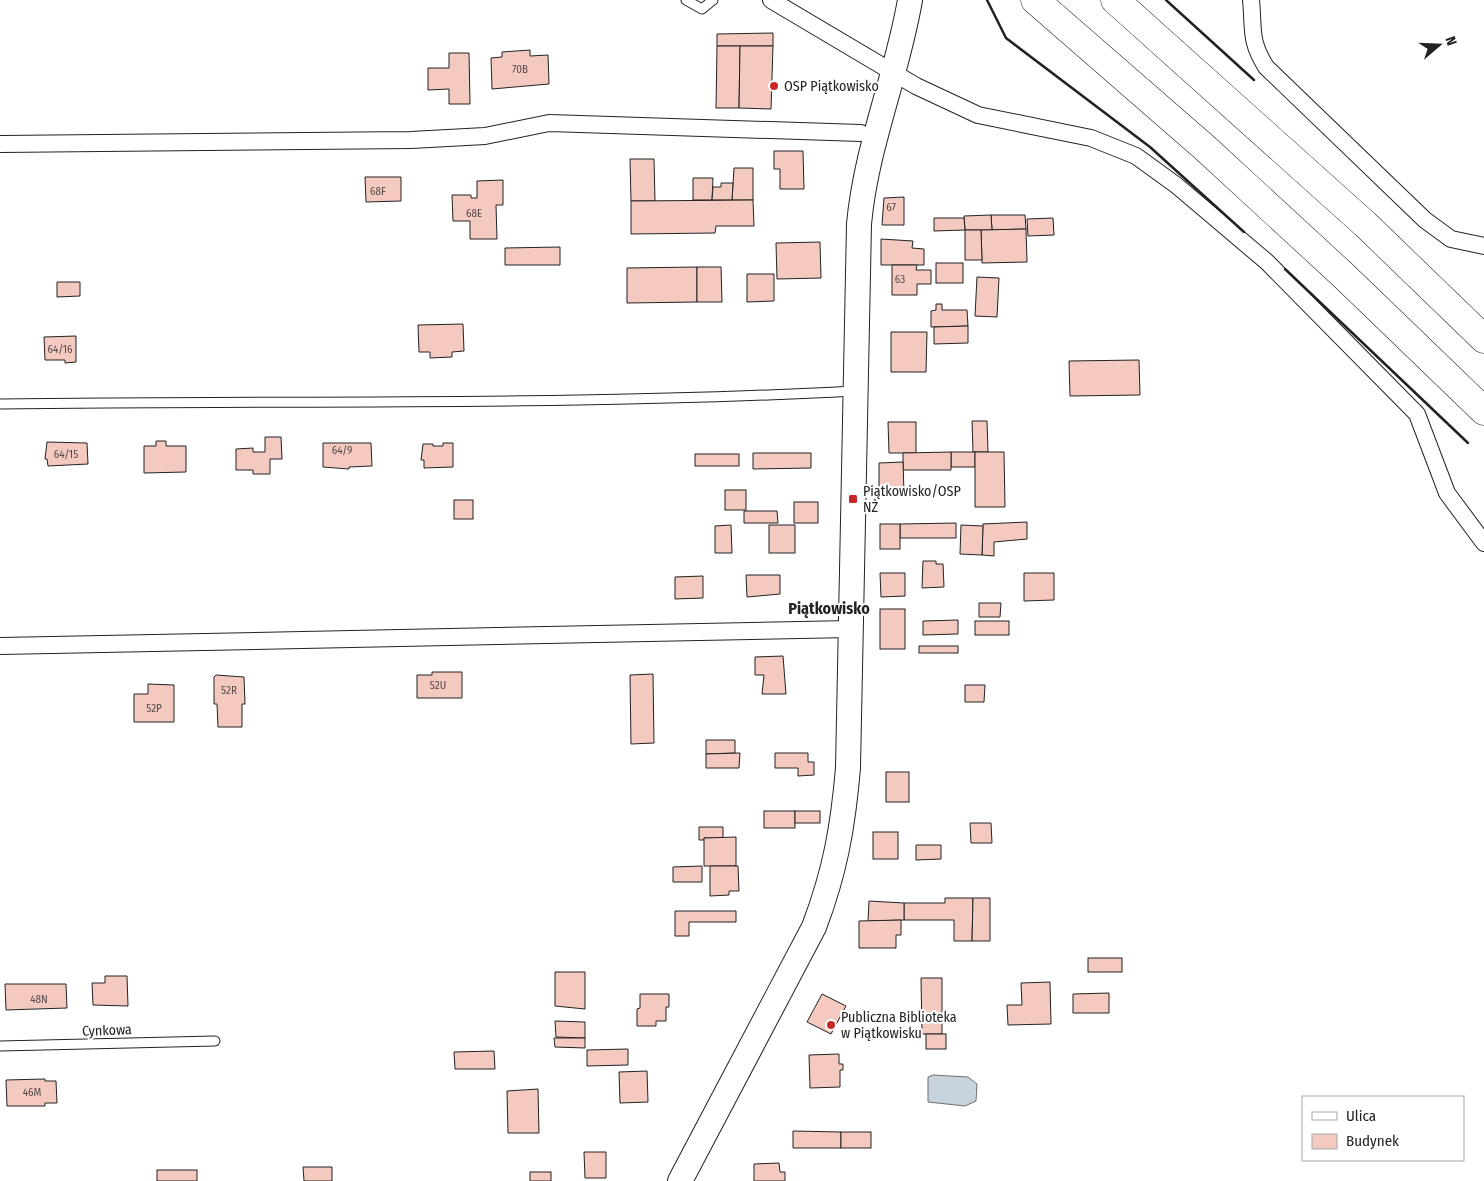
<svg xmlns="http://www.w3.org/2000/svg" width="1484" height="1181" font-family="'Fira Sans Condensed',sans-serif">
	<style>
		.water { fill: #c7d3dd; stroke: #6f6f6f }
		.building { fill: #f3c9c0; stroke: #222 }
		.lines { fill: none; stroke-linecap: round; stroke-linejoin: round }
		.lane-casing { stroke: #222; stroke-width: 11 }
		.street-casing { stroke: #222; stroke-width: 18 }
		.secondary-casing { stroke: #222; stroke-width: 26 }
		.highway-casing { stroke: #222; stroke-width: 29 }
		.lane { stroke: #fff; stroke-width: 9 }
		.street { stroke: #fff; stroke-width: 16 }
		.secondary { stroke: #fff; stroke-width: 24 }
		.highway { stroke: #fff; stroke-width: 28 }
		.wall { stroke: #222; stroke-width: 2.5 }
		.poi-dot { fill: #c62828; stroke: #fff; stroke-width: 2 }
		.labels { text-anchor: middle; stroke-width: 4; stroke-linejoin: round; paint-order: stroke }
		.number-label { font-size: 11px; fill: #564c4a }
		.poi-label { font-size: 14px; fill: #222; stroke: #fff; text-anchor: start }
		.street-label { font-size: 14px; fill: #222; stroke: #fff }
		.quarter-label { font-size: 16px; font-weight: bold; fill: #222; stroke: #fff }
	</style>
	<rect width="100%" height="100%" fill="#fff"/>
	<!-- water -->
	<polygon class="water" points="933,1075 968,1077 977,1084 976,1101 965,1106 928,1102 928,1077"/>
	<!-- building -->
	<g class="building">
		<polygon points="773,33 773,46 717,46 717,34"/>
		<polygon points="717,46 740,46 739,108 716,108"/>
		<polygon points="740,46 773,46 771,109 739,108"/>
		<polygon points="530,50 530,56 548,55 549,84 492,89 491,58 502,57 502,52"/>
		<polygon points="449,53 469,53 470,104 449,104 449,89 428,90 428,68 449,68"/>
		<polygon points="774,151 803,151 804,189 780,189 780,169 774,169"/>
		<polygon points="630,159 654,159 655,201 631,201"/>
		<polygon points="734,168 753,168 753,200 732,200"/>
		<polygon points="365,177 401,177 401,201 366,202"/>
		<polygon points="693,178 713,178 712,200 693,200"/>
		<polygon points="503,180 503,205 496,205 497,239 470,239 470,221 453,221 452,195 471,195 471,198 477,198 477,181"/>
		<polygon points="721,183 733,183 732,200 712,200 713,187 721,187"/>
		<polygon points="904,197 904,225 882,225 884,198"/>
		<polygon points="753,200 754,226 716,226 715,233 631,234 631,201"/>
		<polygon points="991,215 1025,215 1026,229 992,230"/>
		<polygon points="991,215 992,230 965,230 964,216"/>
		<polygon points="934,218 964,218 965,230 934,231"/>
		<polygon points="1053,218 1054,235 1028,236 1027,219"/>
		<polygon points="1026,229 1027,262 982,263 981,230"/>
		<polygon points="965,230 981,230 982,260 965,260"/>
		<polygon points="881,239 913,241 912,248 924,249 924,265 881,265"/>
		<polygon points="820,242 821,278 777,279 776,243"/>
		<polygon points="560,247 560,265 505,265 505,248"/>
		<rect x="936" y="263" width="27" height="20"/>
		<polygon points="892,265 917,265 916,270 931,270 931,284 917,284 917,295 892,295"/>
		<polygon points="697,267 697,302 627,303 627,268"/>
		<polygon points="697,267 721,267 722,302 697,302"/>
		<polygon points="747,274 774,274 774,301 747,302"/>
		<polygon points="977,277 999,278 997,317 975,316"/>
		<polygon points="57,282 80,282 80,296 57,297"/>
		<polygon points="936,304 942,304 942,310 967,310 968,326 931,327 931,311 936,310"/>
		<polygon points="463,324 464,351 452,352 452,357 430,358 430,352 419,352 418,325"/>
		<polygon points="968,326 968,343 934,344 934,327"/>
		<polygon points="891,332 927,332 926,372 891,372"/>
		<polygon points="76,336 76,362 65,363 65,360 45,360 44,337"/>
		<polygon points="1139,360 1140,395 1070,396 1069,361"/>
		<polygon points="972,421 987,421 988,452 973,452"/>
		<polygon points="888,422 916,422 916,453 889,453"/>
		<polygon points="265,437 281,437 282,459 270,459 270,474 253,474 253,470 236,470 236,449 253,448 253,452 265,452"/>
		<polygon points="156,441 166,441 166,446 186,446 186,472 144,473 144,446 156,446"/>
		<polygon points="47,442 87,443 88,464 48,466 47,459 45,459"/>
		<polygon points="323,443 371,443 372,466 349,467 349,469 323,467"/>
		<polygon points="443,443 453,443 453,467 424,468 424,460 421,460 423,444 433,444 433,446 443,446"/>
		<rect x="951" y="452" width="24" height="15"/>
		<polygon points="951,452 951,470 903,470 903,453"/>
		<polygon points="975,452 1004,452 1005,507 975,507"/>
		<polygon points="753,453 811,453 811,468 753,469"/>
		<rect x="695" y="454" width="44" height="12"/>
		<polygon points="903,462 904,493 879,493 879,463"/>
		<rect x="725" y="490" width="21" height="20"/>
		<rect x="454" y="500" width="19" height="19"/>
		<rect x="794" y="502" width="24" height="21"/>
		<polygon points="744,511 777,511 778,523 744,523"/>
		<polygon points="1027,522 1027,539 994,542 994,556 982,555 983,524"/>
		<polygon points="956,523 956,538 900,538 900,524"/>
		<rect x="880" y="524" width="20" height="25"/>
		<polygon points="731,525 732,553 715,553 715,526"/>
		<rect x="769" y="525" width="26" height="28"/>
		<polygon points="961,525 983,526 982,555 960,554"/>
		<polygon points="923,561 936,561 936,564 943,564 944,587 922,588"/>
		<polygon points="880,573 905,573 905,596 881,597"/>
		<polygon points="1024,573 1054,573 1054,600 1024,601"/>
		<polygon points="746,575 780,575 780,594 747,597"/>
		<polygon points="703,576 703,598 675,599 675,577"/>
		<polygon points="979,603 1001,603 1000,617 979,617"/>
		<rect x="880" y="609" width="25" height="40"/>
		<polygon points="958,620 958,634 923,635 923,621"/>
		<rect x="975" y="621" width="34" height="14"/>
		<rect x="919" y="646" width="39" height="7"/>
		<polygon points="783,656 786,694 762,694 764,675 755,675 755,657"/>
		<polygon points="432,672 462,672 462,698 417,698 417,675 432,675"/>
		<polygon points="653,674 654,743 631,744 630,675"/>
		<polygon points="216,675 244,677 245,704 242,704 242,727 218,727 217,704 214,704 214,677"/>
		<polygon points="148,684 174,685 174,722 134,722 134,694 148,694"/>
		<polygon points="965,685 985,685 984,702 965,702"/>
		<polygon points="706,740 735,740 735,753 706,754"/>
		<polygon points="740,753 739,768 706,768 706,754"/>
		<polygon points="775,753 808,753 808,762 814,762 814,775 798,776 798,768 775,768"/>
		<rect x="886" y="772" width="23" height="30"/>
		<rect x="764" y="811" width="31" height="17"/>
		<rect x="795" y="811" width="25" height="12"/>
		<polygon points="970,823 991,823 992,843 971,843"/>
		<polygon points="699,827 723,827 723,838 704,838 704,840 699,840"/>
		<rect x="873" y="832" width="25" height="27"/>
		<polygon points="736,837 736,866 704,866 704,838"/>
		<polygon points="916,845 941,845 941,859 916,860"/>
		<polygon points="702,866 702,882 673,882 673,867"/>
		<polygon points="710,866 738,866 739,891 729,891 729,895 710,896"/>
		<polygon points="945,898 973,898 972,941 954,941 954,920 904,920 904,903 945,903"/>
		<polygon points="973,898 990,898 990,941 972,941"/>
		<polygon points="869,901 904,903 904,920 868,921"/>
		<polygon points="675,911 736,911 736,922 689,922 689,936 675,936"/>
		<polygon points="901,920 901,935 896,935 896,948 859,948 859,921"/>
		<rect x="1088" y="958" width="34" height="14"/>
		<polygon points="555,972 585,972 585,1009 555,1006"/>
		<polygon points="105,976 127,976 128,1006 93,1005 92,983 105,983"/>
		<polygon points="921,978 942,978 942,1034 922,1034"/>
		<polygon points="1050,982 1051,1024 1008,1025 1007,1005 1022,1005 1021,983"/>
		<polygon points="5,984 66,984 67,1008 6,1010"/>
		<polygon points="1109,993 1109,1013 1073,1013 1073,994"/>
		<polygon points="640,994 669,994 669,1007 666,1007 666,1021 656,1021 656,1026 637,1026 637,1009 640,1008"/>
		<polygon points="822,994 846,1006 831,1034 807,1022"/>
		<polygon points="555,1021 585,1022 585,1038 556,1037"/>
		<rect x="926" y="1034" width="20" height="15"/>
		<polygon points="554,1038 585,1038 585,1048 555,1047"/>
		<polygon points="628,1049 628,1065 587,1066 587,1050"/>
		<polygon points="494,1051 495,1069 455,1069 454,1052"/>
		<polygon points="839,1054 839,1064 843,1064 843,1070 840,1070 840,1087 810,1088 809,1055"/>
		<polygon points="647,1071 648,1102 620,1103 619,1072"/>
		<polygon points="45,1079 45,1081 56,1081 57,1103 45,1103 45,1106 7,1106 6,1080"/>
		<polygon points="538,1089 539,1133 508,1133 507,1091"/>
		<polygon points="793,1131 841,1132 841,1148 793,1148"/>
		<rect x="841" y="1132" width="30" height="16"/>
		<polygon points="584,1152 606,1152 606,1178 585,1178"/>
		<polygon points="779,1163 780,1172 785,1172 785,1181 754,1181 754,1164"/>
		<polygon points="303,1167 332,1167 332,1181 304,1181"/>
		<rect x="157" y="1170" width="40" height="11"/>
		<rect x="530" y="1172" width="21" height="9"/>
	</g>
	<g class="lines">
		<defs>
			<g id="lane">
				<polyline points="686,0 702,9 713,0"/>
				<path d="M0,404C285,400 570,406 854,391"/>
				<polyline points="0,1046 215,1041"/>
			</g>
			<g id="street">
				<polyline points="771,0 916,86 978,115 1091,138 1136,156 1176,185 1267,262 1417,414 1447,493 1484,543"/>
				<path d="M1251,0C1254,29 1249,40 1266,67L1425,220L1451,239L1484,246"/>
				<polyline points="0,144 411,140 485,136 549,123 861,133"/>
				<polyline points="0,646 851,629"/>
			</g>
			<path id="secondary" d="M680,1181L814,927C835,872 843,827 848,768L859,224C866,147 897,76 910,0"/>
			<g id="highway">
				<polyline points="1035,0 1204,147 1343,275 1484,411"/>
				<polyline points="1115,0 1365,224 1484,339"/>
			</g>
		</defs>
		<!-- lane casing -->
		<use href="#lane" class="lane-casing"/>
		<!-- street casing -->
		<use href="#street" class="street-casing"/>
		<!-- secondary casing -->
		<use href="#secondary" class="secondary-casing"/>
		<!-- highway casing -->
		<use href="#highway" class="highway-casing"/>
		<!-- lane -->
		<use href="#lane" class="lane"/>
		<!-- street -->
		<use href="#street" class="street"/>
		<!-- secondary -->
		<use href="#secondary" class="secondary"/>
		<!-- highway -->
		<use href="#highway" class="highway"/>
		<!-- wall -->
		<g class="wall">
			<polyline points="987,0 1006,38 1150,147 1244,232"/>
			<polyline points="1166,0 1254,80"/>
			<polyline points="1285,269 1468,443"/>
		</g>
	</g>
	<!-- markers -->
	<g class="poi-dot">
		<circle cx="774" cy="86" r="5"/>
		<rect x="848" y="494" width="10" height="10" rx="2.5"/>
		<circle cx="831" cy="1025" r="5"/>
	</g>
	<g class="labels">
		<!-- number labels -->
		<g class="number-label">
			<text x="520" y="73">70B</text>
			<text x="378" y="195">68F</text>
			<text x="891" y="211">67</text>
			<text x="474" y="217">68E</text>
			<text x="900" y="283">63</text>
			<text x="60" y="353">64/16</text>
			<text x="342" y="454">64/9</text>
			<text x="66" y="458">64/15</text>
			<text x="438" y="689">52U</text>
			<text x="229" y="694">52R</text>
			<text x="154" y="712">52P</text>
			<text x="39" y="1003">48N</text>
			<text x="32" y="1096">46M</text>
		</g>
		<!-- poi labels -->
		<g class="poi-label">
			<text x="784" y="91">OSP Piątkowisko</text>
			<text x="863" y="496">Piątkowisko/OSP<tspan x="863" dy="16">NŻ</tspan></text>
			<text x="841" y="1022">Publiczna Biblioteka<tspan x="841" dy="16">w Piątkowisku</tspan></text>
		</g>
		<!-- street labels -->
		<g class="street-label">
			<text transform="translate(107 1030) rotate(-2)" y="5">Cynkowa</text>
		</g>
		<!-- quarter labels -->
		<g class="quarter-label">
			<text x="829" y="614">Piątkowisko</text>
		</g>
	</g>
	<!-- legend -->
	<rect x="1302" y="1096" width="162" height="65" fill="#ffffff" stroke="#a7a7a7"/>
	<rect x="1312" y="1112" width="25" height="8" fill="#ffffff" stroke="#a7a7a7"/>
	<text x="1346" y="1121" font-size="15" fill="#222222">Ulica</text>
	<rect x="1312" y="1134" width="25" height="15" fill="#f3c9c0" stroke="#a7a7a7"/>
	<text x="1346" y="1146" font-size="15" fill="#222222">Budynek</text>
	<!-- north arrow -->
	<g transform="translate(1439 45) rotate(71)" stroke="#ffffff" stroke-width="4" paint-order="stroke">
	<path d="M0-4L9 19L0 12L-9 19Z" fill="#222222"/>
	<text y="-8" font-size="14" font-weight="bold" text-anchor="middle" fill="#222222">N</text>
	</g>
</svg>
